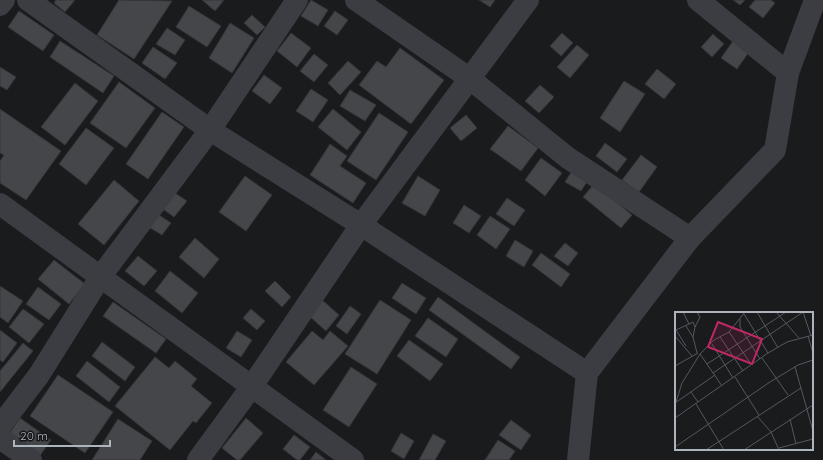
<svg xmlns="http://www.w3.org/2000/svg" width="823" height="460" font-family="Quicksand,sans-serif">
	<style>
		.building { fill: #45464a; stroke: #353539 }
		.lines { fill: none; stroke-linecap: round; stroke-linejoin: round }
		.minor { stroke: #3c3d42; stroke-width: 22 }
		.inset-road { fill: none; stroke: #55585d; stroke-width: 1 }
		.view { fill: #c02865; fill-opacity: 0.15; stroke: #c02865; stroke-width: 2 }
		.inset-edge { fill: none; stroke: #adb4bc; stroke-width: 2 }
	</style>
	<rect width="100%" height="100%" fill="#1a1b1d"/>
	<!-- building -->
	<g class="building">
		<polygon points="56,0 75,0 65,12 54,3"/>
		<polygon points="119,0 172,1 134,59 97,35"/>
		<polygon points="202,0 224,0 215,11"/>
		<polygon points="311,0 328,10 318,26 301,16"/>
		<polygon points="479,0 495,0 490,7"/>
		<polygon points="733,0 745,0 740,5"/>
		<polygon points="755,0 771,0 775,3 763,18 749,7"/>
		<polygon points="189,6 221,26 207,47 176,27"/>
		<polygon points="19,11 54,35 43,51 8,27"/>
		<polygon points="335,11 348,20 337,35 324,26"/>
		<polygon points="252,15 265,27 257,35 244,23"/>
		<polygon points="230,23 254,38 232,73 209,58"/>
		<polygon points="167,28 185,40 175,55 156,44"/>
		<polygon points="291,33 311,48 297,67 277,51"/>
		<polygon points="562,33 573,43 561,56 550,46"/>
		<polygon points="713,34 724,44 712,57 701,47"/>
		<polygon points="60,41 114,76 103,93 50,57"/>
		<polygon points="733,41 749,52 737,69 721,58"/>
		<polygon points="577,45 589,55 570,78 557,67"/>
		<polygon points="153,47 177,63 165,79 142,63"/>
		<polygon points="400,48 444,80 411,124 359,85 377,61 386,67"/>
		<polygon points="314,54 328,65 314,82 300,71"/>
		<polygon points="348,61 361,72 340,95 328,83"/>
		<polygon points="0,67 16,77 7,90 0,86"/>
		<polygon points="657,69 676,84 664,99 645,84"/>
		<polygon points="264,75 282,88 270,104 252,91"/>
		<polygon points="624,81 645,94 620,132 600,118"/>
		<polygon points="119,82 155,108 126,148 90,123"/>
		<polygon points="75,83 98,101 65,145 41,127"/>
		<polygon points="540,85 554,97 539,113 525,101"/>
		<polygon points="311,89 328,100 313,122 296,111"/>
		<polygon points="350,90 376,105 365,121 340,106"/>
		<polygon points="0,109 61,151 26,200 0,183 0,161 4,155 0,153"/>
		<polygon points="333,109 361,132 347,150 318,127"/>
		<polygon points="162,112 184,127 148,179 126,164"/>
		<polygon points="379,113 408,132 376,180 347,161"/>
		<polygon points="466,115 477,128 461,141 450,128"/>
		<polygon points="508,126 538,148 521,171 490,149"/>
		<polygon points="86,128 114,148 86,185 59,164"/>
		<polygon points="605,143 627,159 617,172 596,156"/>
		<polygon points="330,144 347,156 340,166 366,183 353,203 310,175"/>
		<polygon points="641,155 657,167 639,192 622,180"/>
		<polygon points="541,158 562,173 545,196 525,180"/>
		<polygon points="572,171 588,180 581,191 565,182"/>
		<polygon points="245,176 272,195 246,231 219,212"/>
		<polygon points="418,176 440,190 425,216 402,203"/>
		<polygon points="114,180 139,201 104,245 78,224"/>
		<polygon points="594,184 632,215 621,228 583,197"/>
		<polygon points="175,193 187,201 174,217 163,209"/>
		<polygon points="507,198 525,210 514,226 496,214"/>
		<polygon points="464,205 481,216 469,233 453,223"/>
		<polygon points="156,213 171,223 162,235 147,226"/>
		<polygon points="490,216 510,229 496,249 477,235"/>
		<polygon points="195,238 219,259 204,278 179,257"/>
		<polygon points="515,240 533,251 524,267 506,256"/>
		<polygon points="565,243 578,253 568,266 554,256"/>
		<polygon points="541,253 570,274 561,287 532,265"/>
		<polygon points="138,256 157,271 144,286 125,271"/>
		<polygon points="54,260 85,284 69,304 38,279"/>
		<polygon points="170,271 198,293 182,313 155,291"/>
		<polygon points="275,281 291,297 282,307 265,291"/>
		<polygon points="402,283 426,298 416,314 392,298"/>
		<polygon points="0,286 23,301 8,323 0,317"/>
		<polygon points="38,287 61,304 49,320 26,304"/>
		<polygon points="438,297 520,357 511,369 429,310"/>
		<polygon points="321,299 339,315 326,331 308,315"/>
		<polygon points="380,300 411,320 377,374 345,354"/>
		<polygon points="113,302 166,339 156,353 103,316"/>
		<polygon points="350,306 361,314 347,334 336,326"/>
		<polygon points="23,309 44,324 29,343 9,327"/>
		<polygon points="251,309 265,321 257,330 243,318"/>
		<polygon points="428,318 458,339 446,357 415,336"/>
		<polygon points="0,330 17,343 3,362 0,360"/>
		<polygon points="237,331 252,340 241,357 226,348"/>
		<polygon points="312,331 323,340 330,331 348,346 314,385 286,362"/>
		<polygon points="409,340 443,364 430,381 397,356"/>
		<polygon points="102,342 135,367 125,381 92,356"/>
		<polygon points="23,343 33,351 0,392 0,371"/>
		<polygon points="155,357 169,368 175,361 197,379 191,386 212,403 196,423 193,421 170,450 115,406"/>
		<polygon points="87,361 120,387 109,402 76,376"/>
		<polygon points="351,367 377,384 349,427 323,410"/>
		<polygon points="58,375 113,412 85,453 30,416"/>
		<polygon points="20,418 51,440 39,457 8,435"/>
		<polygon points="246,418 263,433 240,460 237,460 222,448"/>
		<polygon points="118,419 152,441 140,460 92,460"/>
		<polygon points="511,420 531,435 521,450 499,435"/>
		<polygon points="401,433 414,441 404,459 391,451"/>
		<polygon points="433,434 446,441 435,460 419,460"/>
		<polygon points="294,435 310,447 300,460 297,460 283,449"/>
		<polygon points="498,440 515,451 509,460 485,460"/>
		<polygon points="316,452 326,460 310,460"/>
	</g>
	<g class="lines">
		<!-- minor -->
		<g class="minor">
			<polyline points="28,0 210,130 361,225 587,373"/>
			<polyline points="356,0 469,78 568,158 690,238"/>
			<polyline points="698,0 788,73"/>
			<polyline points="0,5 4,0"/>
			<polyline points="0,204 353,460"/>
			<polyline points="0,426 39,375 101,276 210,130 297,0"/>
			<polyline points="0,438 31,460"/>
			<polyline points="198,460 252,386 361,225 528,0"/>
			<polyline points="578,460 587,373 690,238 775,150 788,73 815,0"/>
		</g>
	</g>
	<!-- overview -->
	<g transform="translate(675 312)">
		<rect width="138" height="138" fill="#1a1b1d"/>
		<path class="inset-road" d="M8,0L14,12L18,10L20,15L18,25L22,41M82,0L103,36M101,0L124,26M128,0L136,24M69,2L93,41M65,7V15L85,47M11,14L18,25M20,15L25,5L22,0M1,18L11,34M1,18L14,12M54,20L76,52M0,24L17,44M133,24L138,41M45,25L68,59M37,32L58,66M25,42L47,74M87,46L113,83M32,52L111,0M0,54L23,41M120,55L138,119M38,61L128,0M60,65L84,103M16,80L23,90M1,90L7,71L25,42L39,28L54,20L70,0M0,91L40,63M21,92L49,138M82,104L96,120L104,138M0,106L93,41L112,30L138,23M115,107L121,132M0,135L95,70L123,53L138,48M104,136L138,127M31,138L126,76M69,138L138,93"/>
		<path class="view" d="M43,10L87,27L77,52L33,35Z"/>
		<rect width="138" height="138" class="inset-edge"/>
	</g>
	<!-- scale -->
	<path d="M14 440v6h96v-6" fill="none" stroke="#adb4bc" stroke-width="2"/>
	<text x="20" y="440" font-size="12" fill="#adb4bc" stroke="#151618" stroke-width="3" paint-order="stroke">20 m</text>
</svg>
